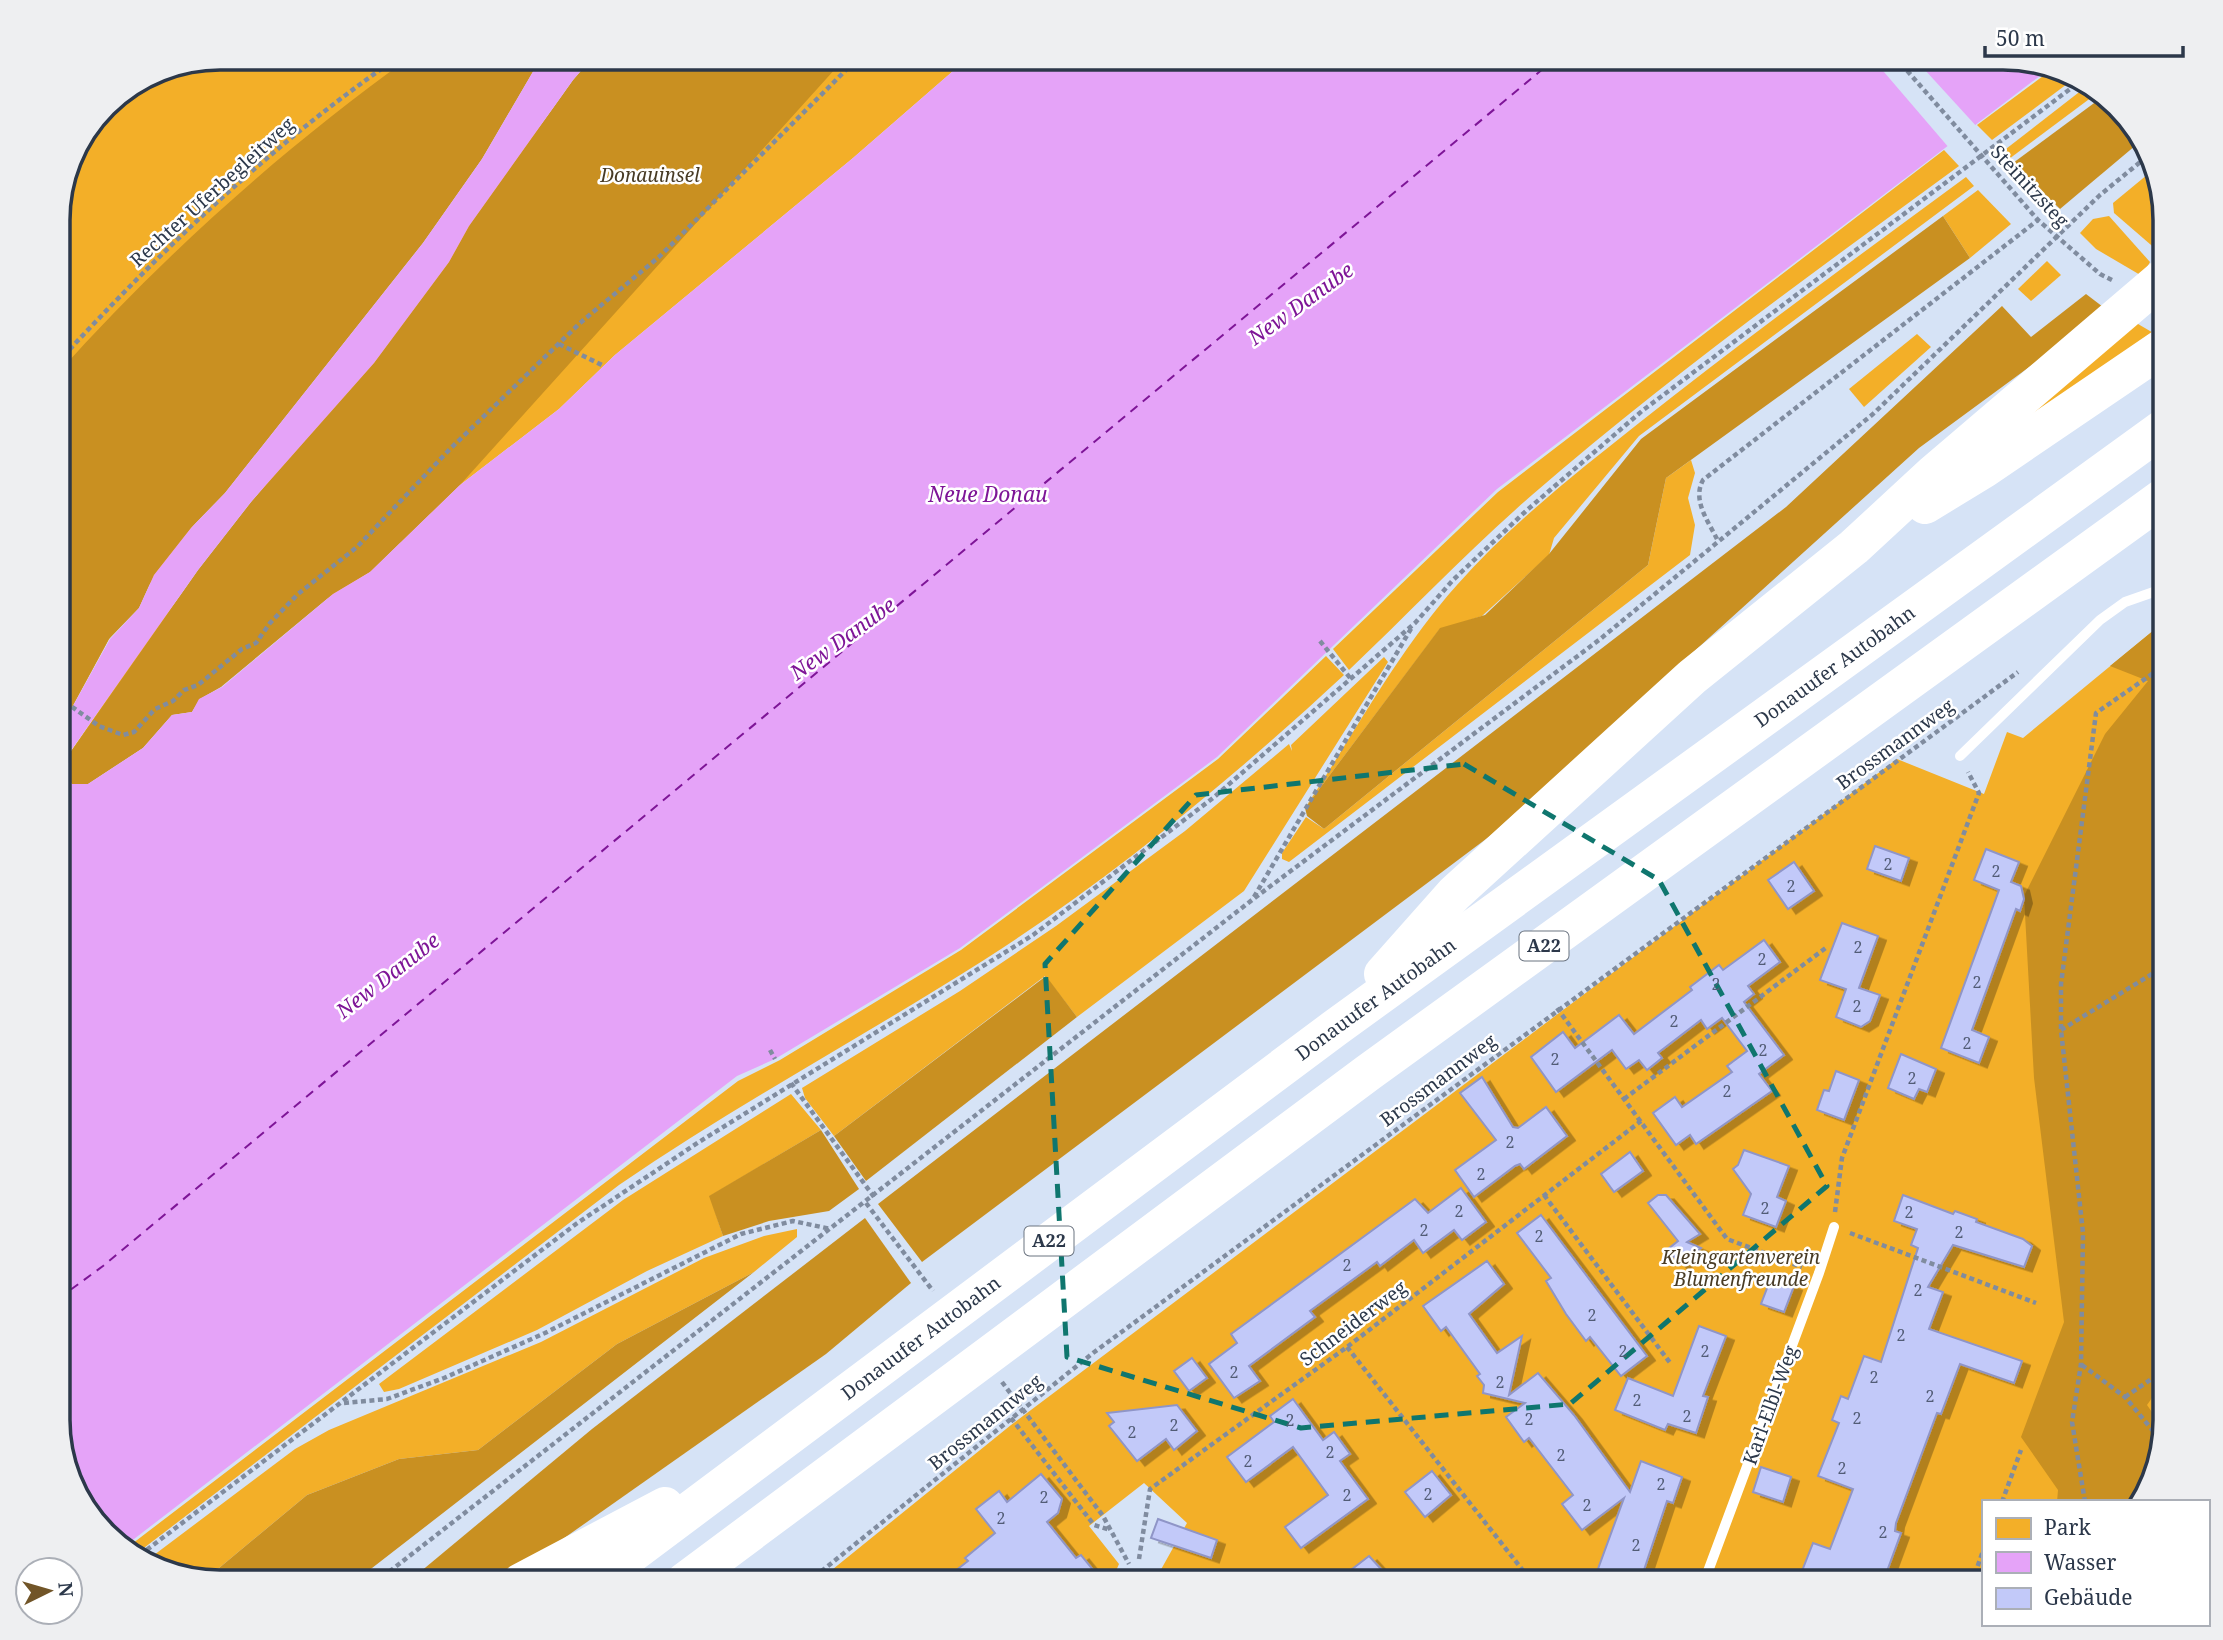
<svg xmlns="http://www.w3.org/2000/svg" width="2223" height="1640" font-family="'Noto Serif',serif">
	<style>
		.green { fill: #f3af28 }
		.forest { fill: #c99021 }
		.water { fill: #e5a3f8 }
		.pier { fill: #d6e3f6 }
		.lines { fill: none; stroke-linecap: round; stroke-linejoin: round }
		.ferry { stroke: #7e1597; stroke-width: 2; stroke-dasharray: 9 7; stroke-linecap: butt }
		.building { fill: #c2c9f9; stroke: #8f95c7; stroke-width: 2; filter: url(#shadow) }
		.path { stroke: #808c9f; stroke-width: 4.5; stroke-dasharray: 5 3.5; stroke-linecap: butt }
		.lane { stroke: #fff; stroke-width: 10 }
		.highway { stroke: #fff; stroke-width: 38 }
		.marked { fill: none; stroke: #0f766e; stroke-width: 5; stroke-dasharray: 14 9; stroke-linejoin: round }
		.labels { text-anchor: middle; stroke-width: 5; stroke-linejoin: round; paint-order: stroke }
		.number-label { font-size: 16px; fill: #525c76 }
		.shield { fill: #fff; stroke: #6b7480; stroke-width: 2 }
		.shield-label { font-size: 18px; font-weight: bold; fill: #2c384a }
		.park-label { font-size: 19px; font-style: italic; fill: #483b25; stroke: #fff }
		.street-label { font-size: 19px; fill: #2c384a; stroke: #fff }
		.water-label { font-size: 21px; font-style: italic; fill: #7e1597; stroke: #fff }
		.rim { fill: none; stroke: #2c384a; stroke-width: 3.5 }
	</style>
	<defs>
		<filter id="shadow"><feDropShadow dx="8" dy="4.5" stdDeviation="0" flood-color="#0004"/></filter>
	</defs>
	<rect width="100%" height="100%" fill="#d6e3f6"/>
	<!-- green -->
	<g class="green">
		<polygon points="220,58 541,58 109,639 58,733 58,209 75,148 113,98 158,70"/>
		<polygon points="592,58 968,58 853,158 615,355 559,409 460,485 370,572 65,760 155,629"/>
		<polygon points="2047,73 2071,81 1992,140 1977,125"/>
		<polygon points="2087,86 2100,91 2009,159 2002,152"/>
		<path d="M1944,150L1959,166C1814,272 1668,377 1532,495C1469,550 1410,612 1349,670L1333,649L1498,492Z"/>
		<polygon points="2153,170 2165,220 2165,243 2158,251 2114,213 2113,203"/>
		<path d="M1966,177L1974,186L1639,436L1554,538L1549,555L1482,616L1439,630L1305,808C1354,734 1398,651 1457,585C1510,525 1577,472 1639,423C1746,338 1856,258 1966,177Z"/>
		<polygon points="1978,190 2011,224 1970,258 1943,216"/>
		<polygon points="2109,216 2150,262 2142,276 2096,249 2080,233 2093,219"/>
		<polygon points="2047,261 2061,275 2031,301 2018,289"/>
		<polygon points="2133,321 2155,334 1980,458"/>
		<polygon points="1917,334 1931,347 1864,407 1849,389"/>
		<polygon points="1691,460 1695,473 1688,498 1695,525 1690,555 1289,862 1282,859 1282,853 1306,817 1324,829 1648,565 1666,478"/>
		<polygon points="2165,621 2165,1420 2138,1502 1983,1502 1983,1582 1154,1582 1187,1523 1144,1483 1089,1526 1119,1564 1111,1582 817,1582 1011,1425 1897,759 1984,794 2007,732 2023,738"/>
		<path d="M1326,656L1344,675C1232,779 1112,878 984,960C863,1037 737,1104 619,1185L136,1554L124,1550L738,1081L780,1060L961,950L1218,759Z"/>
		<polygon points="1384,657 1388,662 1244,891 1077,1017 1045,976 834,1136 805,1098 802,1088 960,991 1056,926 1185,831 1289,744 1292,751 1291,745"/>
		<polygon points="791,1094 821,1130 710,1196 723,1236 647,1271 537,1330 399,1389 384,1392 379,1384 623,1200"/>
		<polygon points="797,1229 797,1237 754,1272 617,1344 478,1450 399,1459 307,1495 207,1578 150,1558 295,1449 329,1430 541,1342 704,1258 764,1236"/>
	</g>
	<!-- forest -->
	<g class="forest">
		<path d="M409,58H541L482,159L423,243L225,493L191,528L154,575L139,608L109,639L58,733V373C164,255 281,150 409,58Z"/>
		<polygon points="592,58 845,58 460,485 370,572 333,594 221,687 200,699 192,712 172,715 143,748 88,784 72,784 65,780 65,760 198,570 251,502 374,363 449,262 469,226 573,80"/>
		<polygon points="2105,95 2142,140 2060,209 2013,163"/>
		<polygon points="1943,216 1970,258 1666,478 1648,565 1324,829 1307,816 1305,808 1440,628 1485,615 1549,554 1641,439"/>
		<polygon points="2086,294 2107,310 1919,448 1490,836 922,1262 878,1204 1786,507 2002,306 2031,337"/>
		<polygon points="2165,621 2165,1387 2154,1395 2147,1405 2163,1428 2138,1502 2057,1502 2058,1490 2021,1437 2064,1322 2034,1078 2024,896 2105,734 2148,681 2110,666"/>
		<polygon points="1046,976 1077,1017 866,1181 834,1136"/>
		<polygon points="821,1130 859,1189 829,1211 769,1221 723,1236 709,1196"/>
		<polygon points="865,1218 911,1283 826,1354 550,1548 493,1582 408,1582 592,1429"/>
		<polygon points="754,1272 354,1582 220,1582 207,1578 307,1495 399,1459 478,1450 617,1344"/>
	</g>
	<!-- water -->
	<polygon class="water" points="541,58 592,58 573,80 469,226 449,262 374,363 251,502 198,570 65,759 65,779 72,784 88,784 143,748 172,715 192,712 199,699 222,687 333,594 370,572 460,485 559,409 615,355 853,158 968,58 2003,58 2045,72 1497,489 1217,757 960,948 775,1059 737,1076 121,1549 79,1501 58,1430 58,733 110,639 139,608 154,575 191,528 225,493 423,243 482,159"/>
	<!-- pier -->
	<polygon class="pier" points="1872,58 1914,58 1978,128 1950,149"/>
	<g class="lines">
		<!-- ferry -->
		<polyline class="ferry" points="58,1299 103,1266 1556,58"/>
	</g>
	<!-- building -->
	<g class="building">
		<polygon points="1875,846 1909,858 1901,881 1867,869"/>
		<polygon points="1986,849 2019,862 2011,882 2021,886 2024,899 2020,911 2016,909 1972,1030 1989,1037 1979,1063 1941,1048 1999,890 1974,880"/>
		<polygon points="1794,862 1814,891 1788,909 1768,880"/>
		<polygon points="1842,923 1878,936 1859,988 1880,995 1870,1021 1861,1027 1836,1017 1846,989 1820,980"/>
		<polygon points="1764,940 1780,962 1748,986 1754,994 1744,1002 1784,1055 1759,1074 1772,1091 1696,1144 1690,1135 1676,1145 1653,1113 1675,1097 1682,1107 1732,1072 1727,1066 1747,1051 1722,1018 1707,1029 1701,1020 1658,1053 1662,1058 1647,1070 1639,1060 1626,1069 1612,1050 1556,1092 1531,1057 1563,1032 1575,1048 1619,1015 1634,1034 1692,990 1690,987 1719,965 1723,970"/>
		<polygon points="1901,1054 1936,1069 1927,1092 1919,1089 1914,1099 1888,1088"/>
		<polygon points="1836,1071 1859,1080 1844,1120 1817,1110 1824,1090 1829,1091"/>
		<polygon points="1482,1077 1513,1127 1518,1128 1546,1107 1567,1136 1524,1169 1520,1164 1515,1166 1474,1197 1455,1170 1496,1140 1460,1093"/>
		<polygon points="1744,1150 1789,1166 1777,1197 1786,1201 1776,1227 1743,1215 1751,1194 1733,1169 1738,1165"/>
		<polygon points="1630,1152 1643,1171 1614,1192 1601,1174"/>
		<polygon points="1461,1188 1486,1222 1462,1240 1454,1230 1423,1253 1414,1240 1380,1266 1377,1262 1310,1311 1315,1317 1249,1366 1260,1381 1234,1398 1209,1364 1237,1343 1231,1334 1415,1199 1428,1213"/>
		<polygon points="1658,1195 1666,1195 1700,1234 1687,1242 1701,1248 1680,1265 1668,1249 1678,1241 1648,1203"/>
		<polygon points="1903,1195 1953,1214 1955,1211 1977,1219 1976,1222 2023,1239 2032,1246 2024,1267 1953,1245 1928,1287 1943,1292 1929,1329 2022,1361 2014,1383 1960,1364 1941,1414 1937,1413 1896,1523 1895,1531 1901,1533 1883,1582 1857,1582 1832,1573 1829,1582 1802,1571 1813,1543 1830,1549 1853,1489 1818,1476 1839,1423 1832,1420 1841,1396 1848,1399 1864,1356 1881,1362 1918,1248 1911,1245 1917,1229 1894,1221"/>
		<polygon points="1541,1215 1647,1356 1621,1376 1590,1337 1586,1341 1566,1314 1546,1281 1551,1278 1517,1233"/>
		<polygon points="1487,1261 1504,1284 1469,1314 1497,1353 1522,1336 1509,1395 1538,1373 1574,1415 1630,1492 1641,1461 1682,1477 1673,1503 1667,1501 1640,1582 1606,1582 1610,1574 1598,1569 1624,1498 1582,1530 1562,1504 1573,1495 1529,1438 1524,1442 1506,1417 1525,1403 1483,1393 1484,1385 1477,1376 1480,1374 1446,1327 1441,1331 1423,1306"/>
		<polygon points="1771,1278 1794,1286 1784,1312 1761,1304"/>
		<polygon points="1699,1326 1726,1336 1703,1396 1708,1397 1696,1433 1668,1424 1665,1430 1615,1410 1628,1378 1673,1396"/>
		<polygon points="1192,1358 1207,1378 1189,1391 1174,1371"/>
		<polygon points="1293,1399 1323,1440 1334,1432 1350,1454 1340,1461 1368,1499 1301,1548 1285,1527 1328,1495 1293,1447 1246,1482 1227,1457 1274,1422 1270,1416"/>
		<polygon points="1177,1405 1197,1431 1174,1450 1166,1439 1137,1461 1109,1426 1114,1422 1107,1413"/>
		<polygon points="1761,1467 1791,1477 1783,1502 1753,1492"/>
		<polygon points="1432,1471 1451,1495 1425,1517 1405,1492"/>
		<polygon points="1041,1474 1062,1499 1058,1513 1047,1522 1076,1558 1081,1555 1103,1582 941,1582 968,1561 965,1558 995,1533 976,1509 999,1491 1007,1502"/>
		<polygon points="1158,1519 1217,1540 1211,1558 1151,1538"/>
		<polygon points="1369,1556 1393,1582 1361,1582 1351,1570"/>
	</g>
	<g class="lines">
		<!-- path -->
		<g class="path">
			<polyline points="1896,58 2038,220 2100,274 2112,280"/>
			<polyline points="559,344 604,366"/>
			<path d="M58,362C161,250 272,144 397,58"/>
			<path d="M1717,539C1708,521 1692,500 1703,480L2038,220"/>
			<polyline points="1320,641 1351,679"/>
			<polyline points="58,697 99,726 123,735 134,732 155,709 173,701 184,690 198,685 242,649 256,643 270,623 298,594 357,547 449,450 580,323 660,256 858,58"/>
			<polyline points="1254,897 1412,627"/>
			<polyline points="1557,1008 1727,1239 1802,1267"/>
			<polyline points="2061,1030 2165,966"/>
			<polyline points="770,1050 775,1059"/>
			<polyline points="791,1083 874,1197"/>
			<polyline points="1624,1099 1827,947"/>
			<polyline points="1544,1195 1671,1364"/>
			<polyline points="866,1203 933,1291"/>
			<polyline points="1835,1212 1842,1158 1979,793 1968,772"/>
			<polyline points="1850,1233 2036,1303"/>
			<polyline points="1347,1347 1532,1582"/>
			<polyline points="2082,1365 2125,1397 2159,1438"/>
			<polyline points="1002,1382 1103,1516 1129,1564"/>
			<polyline points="2125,1397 2165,1370"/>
			<polyline points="344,1403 387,1399 444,1378 545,1333 741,1234 793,1221 831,1229"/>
			<polyline points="1011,1418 1094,1525 1110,1530"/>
			<polyline points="2002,1502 2021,1450"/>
			<polyline points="2085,1502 2072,1422 2081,1364 2083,1233 2061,1030 2061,984 2096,713 2165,665"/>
			<polyline points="140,1555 576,1224 699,1142 1033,935 1213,798 1415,623 1453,580 1527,510 1642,411 2078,83"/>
			<polyline points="1139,1559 1150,1489 1347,1347 1641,1121"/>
			<polyline points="376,1582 1252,900 1599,640 1873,414 2100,195 2150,154"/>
			<polyline points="808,1582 1093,1353 2018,672"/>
			<polyline points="1972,1582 1983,1551"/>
		</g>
		<!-- lane -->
		<g class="lane">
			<polyline points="1960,756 2100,620 2125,602 2165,588"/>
			<polyline points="1134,1582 1136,1577"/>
			<polyline points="1704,1582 1819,1273 1834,1227"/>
		</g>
		<!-- highway -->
		<g class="highway">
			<polyline points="1925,505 1984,469 2165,346"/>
			<polyline points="1383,974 1454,894 1692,677 1854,547 1933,474 2165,276"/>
			<polyline points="521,1582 665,1506"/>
			<path id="s1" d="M594,1582L1335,1028L2165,427"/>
			<polyline points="684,1582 1369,1072 2165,496"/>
		</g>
	</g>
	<!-- marked area -->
	<path class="marked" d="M1464,764L1659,880L1827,1186L1570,1404L1301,1428L1067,1357L1045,964L1196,795Z"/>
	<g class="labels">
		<!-- number labels -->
		<g class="number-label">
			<text x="1888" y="870">2</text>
			<text x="1996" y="877">2</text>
			<text x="1791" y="892">2</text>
			<text x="1858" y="953">2</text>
			<text x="1762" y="965">2</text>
			<text x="1977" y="988">2</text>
			<text x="1716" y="990">2</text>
			<text x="1857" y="1012">2</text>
			<text x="1674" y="1027">2</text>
			<text x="1967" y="1049">2</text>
			<text x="1763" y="1056">2</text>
			<text x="1555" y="1065">2</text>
			<text x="1912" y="1084">2</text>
			<text x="1727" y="1097">2</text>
			<text x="1510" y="1148">2</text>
			<text x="1481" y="1180">2</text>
			<text x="1765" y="1214">2</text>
			<text x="1459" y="1217">2</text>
			<text x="1909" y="1218">2</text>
			<text x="1424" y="1236">2</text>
			<text x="1959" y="1238">2</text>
			<text x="1539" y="1242">2</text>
			<text x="1347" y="1271">2</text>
			<text x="1918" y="1296">2</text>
			<text x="1592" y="1321">2</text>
			<text x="1901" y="1341">2</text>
			<text x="1623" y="1357">2</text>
			<text x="1705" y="1357">2</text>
			<text x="1234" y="1378">2</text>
			<text x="1874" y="1383">2</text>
			<text x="1500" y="1388">2</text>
			<text x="1930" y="1402">2</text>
			<text x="1637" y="1406">2</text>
			<text x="1687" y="1422">2</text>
			<text x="1857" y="1424">2</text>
			<text x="1529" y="1425">2</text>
			<text x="1290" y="1426">2</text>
			<text x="1174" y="1431">2</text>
			<text x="1132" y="1438">2</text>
			<text x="1330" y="1458">2</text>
			<text x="1561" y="1461">2</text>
			<text x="1248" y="1467">2</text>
			<text x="1842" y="1474">2</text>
			<text x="1661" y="1490">2</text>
			<text x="1428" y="1500">2</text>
			<text x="1347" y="1501">2</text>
			<text x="1044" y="1503">2</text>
			<text x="1587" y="1511">2</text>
			<text x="1001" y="1524">2</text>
			<text x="1883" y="1538">2</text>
			<text x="1636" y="1551">2</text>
		</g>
		<!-- shield labels -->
		<g class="shield">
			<rect x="1519.5" y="931.5" width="49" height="29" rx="5"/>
			<rect x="1024.5" y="1226.5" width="49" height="29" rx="5"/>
		</g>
		<g class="shield-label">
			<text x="1544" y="952">A22</text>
			<text x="1049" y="1247">A22</text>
		</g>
		<!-- park labels -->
		<g class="park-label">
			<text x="650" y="182">Donauinsel</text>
			<text x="1741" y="1264">Kleingartenverein<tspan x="1741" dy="22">Blumenfreunde</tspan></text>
		</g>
		<!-- street labels -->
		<g class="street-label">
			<text transform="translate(2030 186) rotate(47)" y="7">Steinitzsteg</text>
			<text transform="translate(212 192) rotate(-42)" y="7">Rechter Uferbegleitweg</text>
			<text dy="7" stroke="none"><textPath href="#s1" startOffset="1542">Donauufer Autobahn</textPath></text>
			<text transform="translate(1895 744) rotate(-36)" y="7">Brossmannweg</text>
			<text dy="7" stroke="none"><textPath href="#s1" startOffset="975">Donauufer Autobahn</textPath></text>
			<text transform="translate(1438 1080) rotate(-37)" y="7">Brossmannweg</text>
			<text transform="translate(1353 1323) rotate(-37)" y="7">Schneiderweg</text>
			<text dy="7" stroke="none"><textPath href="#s1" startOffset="408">Donauufer Autobahn</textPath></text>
			<text transform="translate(1770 1405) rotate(-70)" y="7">Karl-Elbl-Weg</text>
			<text transform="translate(985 1422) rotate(-39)" y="7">Brossmannweg</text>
		</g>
		<!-- water labels -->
		<g class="water-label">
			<text transform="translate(1301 304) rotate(-36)" y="7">New Danube</text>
			<text x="988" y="502">Neue Donau</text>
			<text transform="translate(843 639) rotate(-36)" y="7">New Danube</text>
			<text transform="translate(388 976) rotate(-38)" y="7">New Danube</text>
		</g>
	</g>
	<!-- crop -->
	<path d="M0 0H2223V1640H0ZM220 70H2003A150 150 0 0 1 2153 220V1420A150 150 0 0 1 2003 1570H220A150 150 0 0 1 70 1420V220A150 150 0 0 1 220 70Z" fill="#eeeff1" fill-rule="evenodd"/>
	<path class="rim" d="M220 70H2003A150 150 0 0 1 2153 220V1420A150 150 0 0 1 2003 1570H220A150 150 0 0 1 70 1420V220A150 150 0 0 1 220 70Z"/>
	<!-- legend -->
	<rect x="1982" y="1500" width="228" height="126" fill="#ffffff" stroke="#abafb7" stroke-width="2"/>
	<rect x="1996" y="1518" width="35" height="21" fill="#f3af28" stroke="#abafb7" stroke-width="2"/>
	<text x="2044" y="1535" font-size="21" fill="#2c384a">Park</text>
	<rect x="1996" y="1552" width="35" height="21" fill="#e5a3f8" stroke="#abafb7" stroke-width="2"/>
	<text x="2044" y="1570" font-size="21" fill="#2c384a">Wasser</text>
	<rect x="1996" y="1588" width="35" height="21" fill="#c2c9f9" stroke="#abafb7" stroke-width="2"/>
	<text x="2044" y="1605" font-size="21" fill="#2c384a">Gebäude</text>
	<!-- north arrow -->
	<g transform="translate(49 1591) rotate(85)"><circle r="33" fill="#ffffff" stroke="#abafb7" stroke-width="2"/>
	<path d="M0-5L12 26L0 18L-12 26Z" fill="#715528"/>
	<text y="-10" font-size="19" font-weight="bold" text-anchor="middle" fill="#2c384a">N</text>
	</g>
	<!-- scale -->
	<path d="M1985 46v10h198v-10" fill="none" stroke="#2c384a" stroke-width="3.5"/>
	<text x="1996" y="46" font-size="21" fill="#2c384a" stroke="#ffffff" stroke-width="5" paint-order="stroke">50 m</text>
</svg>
